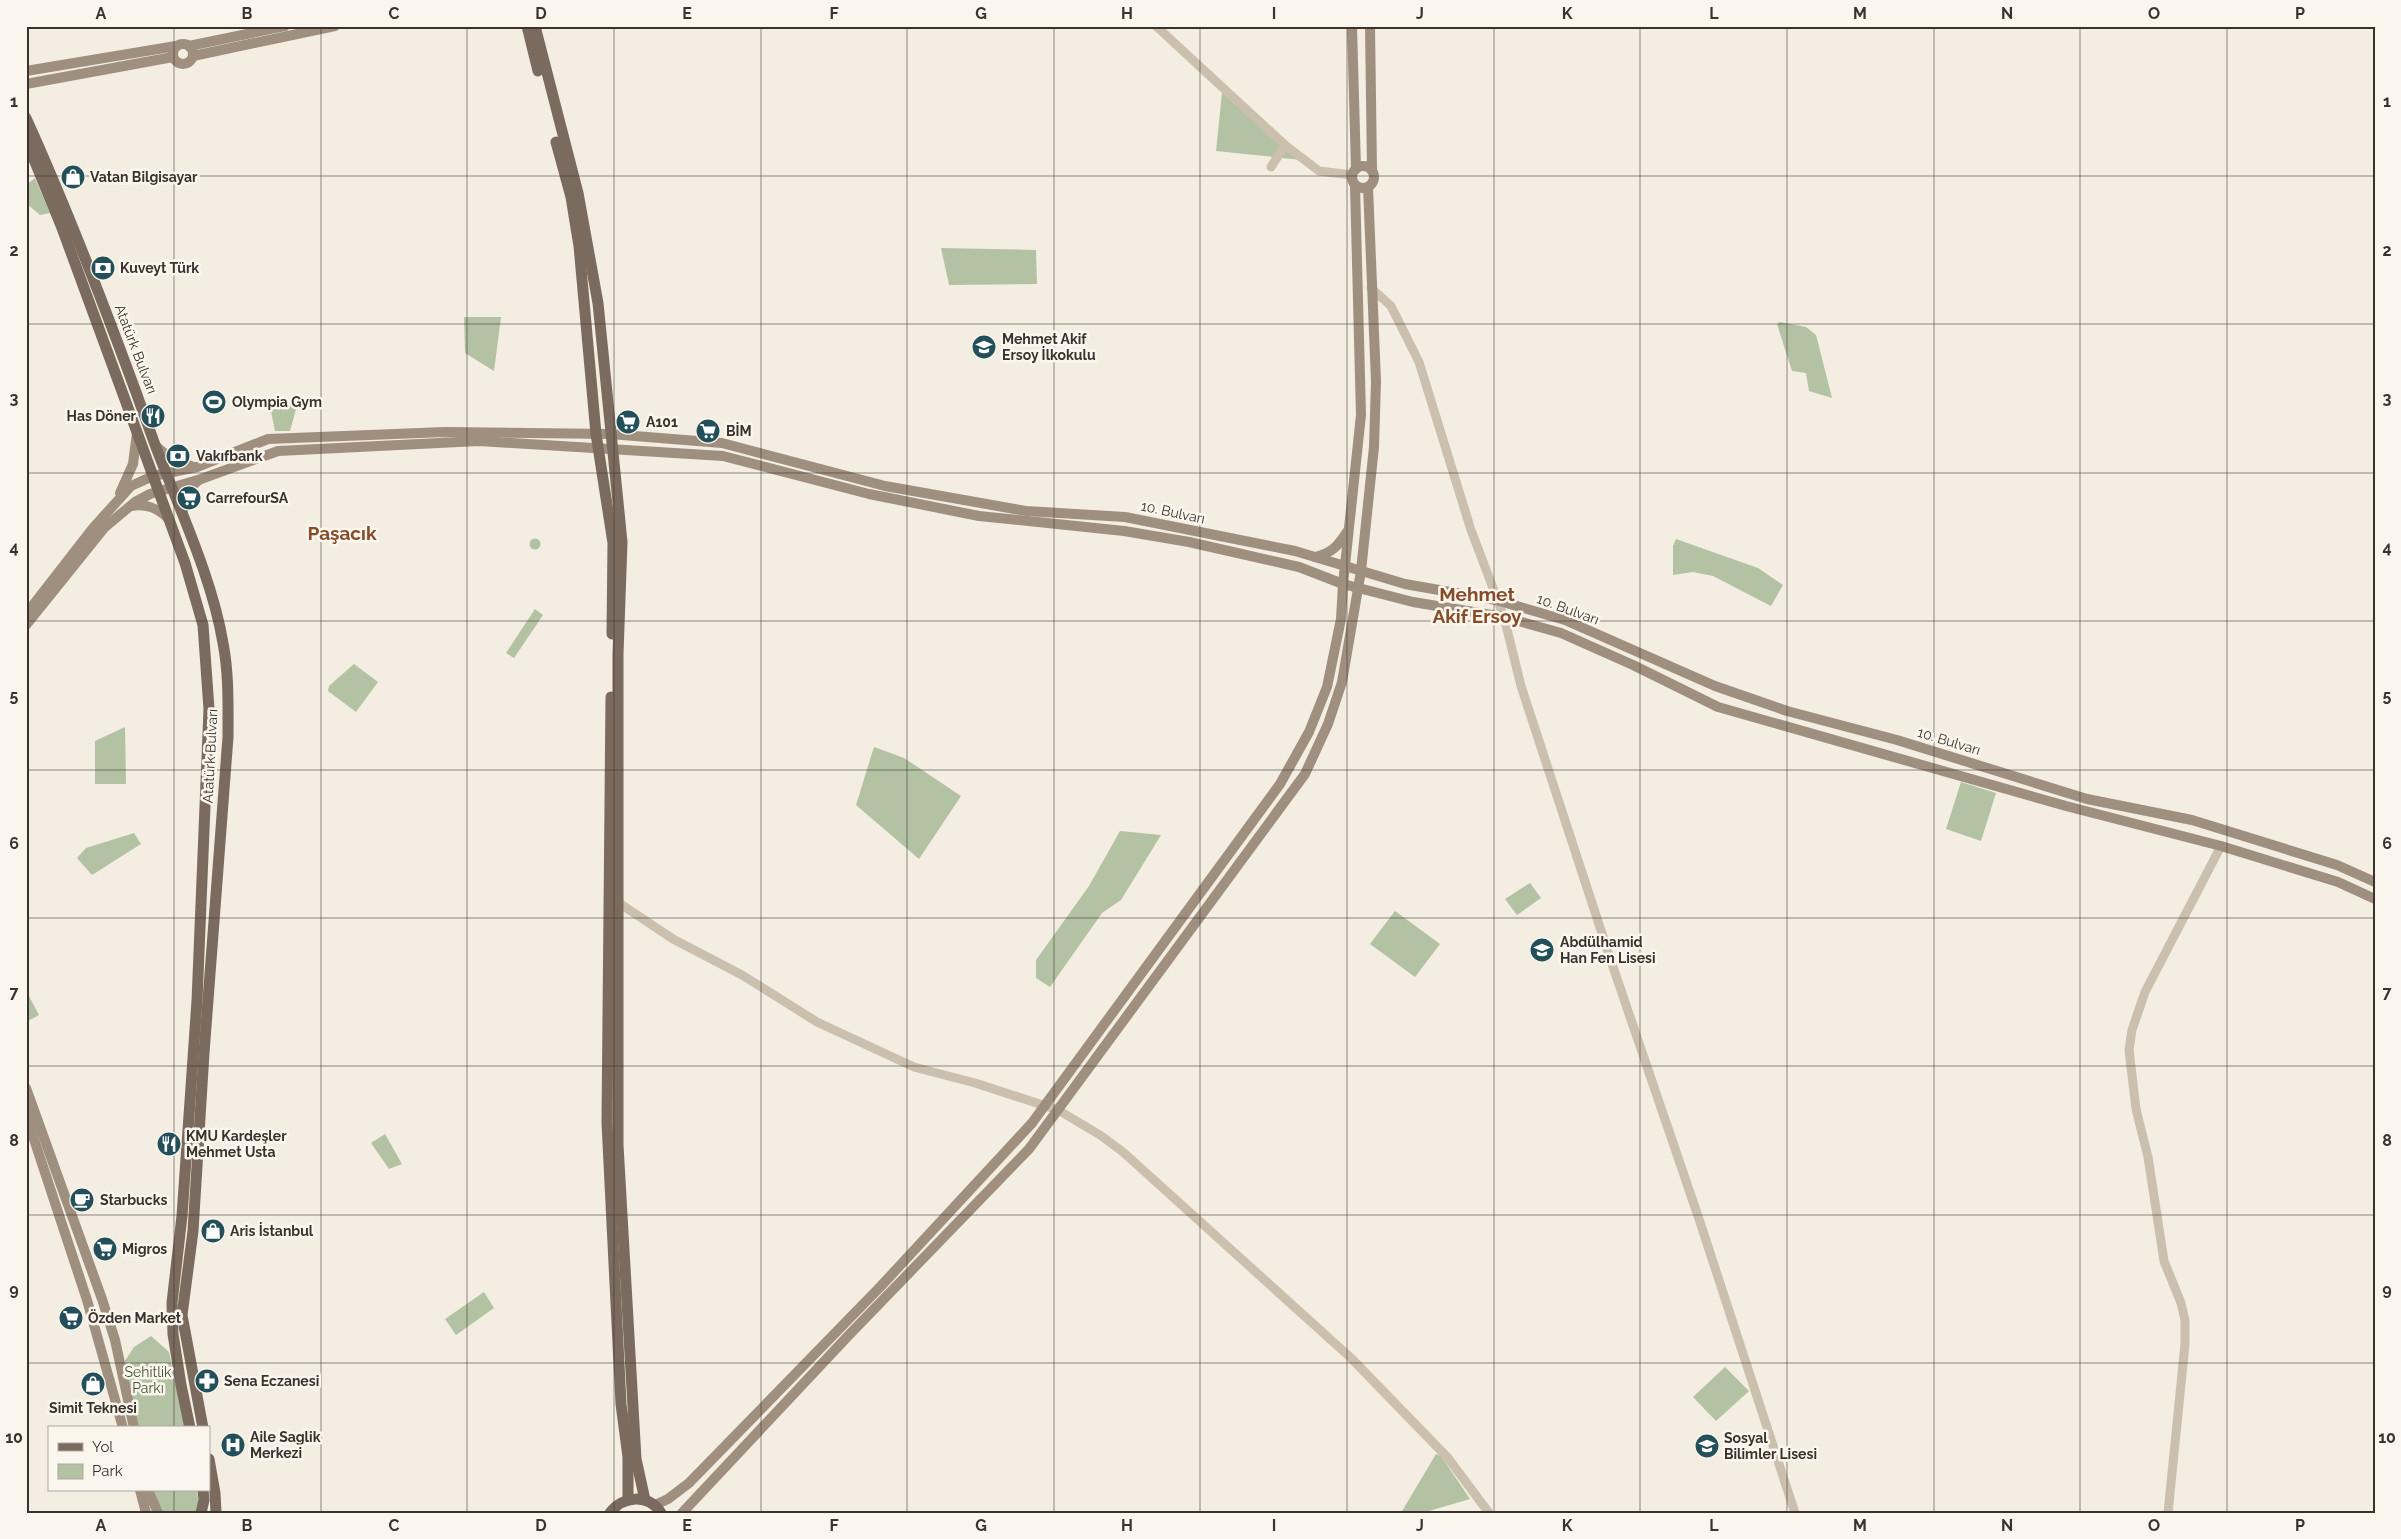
<svg xmlns="http://www.w3.org/2000/svg" width="2401" height="1539" font-family="Raleway,sans-serif">
	<style>
		.green { fill: #b3c2a2 }
		.lines { fill: none; stroke-linecap: round; stroke-linejoin: round }
		.tertiary { stroke: #cbbfae; stroke-width: 9 }
		.secondary { stroke: #9f8f7f; stroke-width: 10 }
		.primary { stroke: #7b6b5e; stroke-width: 11 }
		.grid { fill: none; stroke: #3a322c; stroke-width: 1; stroke-opacity: 0.55 }
		.labels { text-anchor: middle; stroke-width: 5; stroke-linejoin: round; paint-order: stroke }
		.poi-label { font-size: 14px; font-weight: bold; fill: #3a322c; stroke: #faf6ee; text-anchor: start }
		.street-label { font-size: 14px; fill: #3a322c; stroke: #faf6ee }
		.park-label { font-size: 14px; fill: #445730; stroke: #faf6ee }
		.district-label { font-size: 19px; font-weight: bold; fill: #864b28; stroke: #faf6ee }
		.neatline { fill: none; stroke: #3a322c; stroke-width: 2 }
		.grid-label { font-size: 16px; text-anchor: middle; font-weight: bold; fill: #3a322c }
	</style>
	<rect width="100%" height="100%" fill="#f3ede2"/>
	<!-- green -->
	<g class="green">
		<polygon points="1222,93 1302,160 1216,151"/>
		<polygon points="35,178 50,213 40,215 26,203 26,185"/>
		<polygon points="941,248 1036,250 1037,284 949,285"/>
		<polygon points="464,317 501,317 494,371 465,353"/>
		<polygon points="1780,322 1806,327 1816,335 1832,398 1809,391 1806,373 1792,371 1777,324"/>
		<polygon points="269,402 298,402 290,431 275,431"/>
		<circle cx="535" cy="544" r="5.5"/>
		<polygon points="1676,539 1758,568 1783,585 1771,606 1713,576 1693,572 1673,575 1673,546"/>
		<polygon points="535,609 543,615 514,658 506,653"/>
		<polygon points="354,664 378,682 356,712 328,691 329,686"/>
		<polygon points="125,727 126,784 95,784 95,741"/>
		<polygon points="874,747 904,758 961,796 919,859 856,805"/>
		<polygon points="1961,782 1996,793 1981,841 1946,829"/>
		<polygon points="1120,831 1161,835 1121,900 1102,913 1050,987 1036,978 1036,960 1089,886"/>
		<polygon points="134,833 141,844 92,875 77,858 86,848"/>
		<polygon points="1530,883 1541,898 1517,915 1505,899"/>
		<polygon points="1395,911 1440,944 1415,977 1370,944"/>
		<polygon points="28,994 39,1015 26,1022 26,995"/>
		<polygon points="385,1134 402,1164 389,1169 371,1143"/>
		<polygon points="484,1292 494,1308 456,1335 445,1319"/>
		<polygon points="151,1336 169,1352 185,1428 132,1428 121,1367 134,1347"/>
		<polygon points="1725,1367 1749,1391 1716,1421 1693,1397"/>
		<polygon points="1436,1454 1441,1456 1470,1499 1422,1513 1401,1513"/>
		<polygon points="148,1490 197,1490 200,1513 153,1513"/>
	</g>
	<g class="lines">
		<!-- tertiary -->
		<g class="tertiary">
			<polyline points="1156,26 1285,145 1319,171 1352,175"/>
			<polyline points="1271,167 1285,145"/>
			<polyline points="1371,288 1391,306 1419,362 1471,530 1504,617 1521,686 1611,961 1700,1222 1795,1513"/>
			<polyline points="619,903 673,939 742,975 817,1022 914,1067 975,1083 1058,1110 1100,1135 1123,1152 1351,1358 1448,1458 1489,1513"/>
			<polyline points="2168,1513 2185,1344 2185,1320 2181,1303 2164,1261 2148,1157 2136,1109 2129,1050 2132,1030 2145,992 2221,846"/>
		</g>
		<!-- secondary -->
		<g class="secondary">
			<polyline points="1352,26 1356,169"/>
			<polyline points="1370,26 1372,170"/>
			<circle cx="183" cy="54" r="10"/>
			<polyline points="189,46 285,26"/>
			<polyline points="193,56 335,26"/>
			<polyline points="26,71 176,46"/>
			<polyline points="26,84 173,57"/>
			<circle cx="1363" cy="177" r="11"/>
			<polyline points="157,447 176,463 191,466"/>
			<polyline points="120,493 133,464 137,433"/>
			<path d="M131,506C146,503 157,508 168,518"/>
			<path d="M183,513C183,498 187,489 199,480"/>
			<path d="M1315,557C1332,553 1338,546 1347,532"/>
			<polyline points="26,614 93,528 131,486 153,476 197,467 268,439 445,432 610,434 722,443 885,486 1026,511 1125,517 1295,551 1405,584 1496,600 1565,620 1715,686 1787,711 1897,740 2087,799 2192,820 2337,865 2375,882"/>
			<polyline points="26,625 104,528 135,502 150,494 201,479 278,451 479,441 723,456 869,494 979,516 1124,531 1189,542 1299,567 1343,584 1413,602 1504,617 1561,633 1633,665 1718,707 2066,806 2221,846 2338,882 2375,899"/>
			<polyline points="26,1088 102,1299 115,1340 134,1428"/>
			<polyline points="26,1115 87,1300 123,1428"/>
			<polyline points="140,1490 146,1513"/>
			<polyline points="148,1490 158,1513"/>
			<polyline points="655,1505 668,1499 689,1483 881,1286 1032,1123 1280,784 1309,732 1327,687 1341,619 1343,584 1361,415 1355,185"/>
			<polyline points="682,1513 848,1336 1029,1149 1305,774 1328,724 1342,682 1361,571 1374,447 1376,381 1368,187"/>
		</g>
		<!-- primary -->
		<g class="primary">
			<polyline points="527,26 538,71"/>
			<polyline points="535,26 578,193 598,303 622,542 618,654 618,1145 636,1459 645,1500"/>
			<path d="M26,118C74,224 115,333 154,442C178,506 212,577 223,643C229,674 228,706 228,737L204,1053L193,1231L182,1315L203,1428"/>
			<polyline points="26,140 62,228 185,563 203,625 209,709 197,1001 182,1216 172,1303 173,1334 181,1385 190,1428"/>
			<polyline points="556,142 571,197 579,246 596,434 613,543 612,634"/>
			<polyline points="611,697 607,1123 621,1404 628,1457 628,1500"/>
			<polyline points="209,1459 215,1493 216,1513"/>
			<polyline points="201,1513 204,1500 203,1490"/>
			<path d="M610,1513C622,1496 649,1493 661,1513"/>
		</g>
	</g>
	<!-- grid -->
	<path class="grid" d="M174,26V1428M321,26V1513M467,26V1513M614,26V1513M761,26V1513M907,26V1513M1054,26V1513M1200,26V1513M1347,26V1513M1494,26V1513M1640,26V1513M1787,26V1513M1934,26V1513M2080,26V1513M2227,26V1513M26,176H2375M26,324H2375M26,473H2375M26,621H2375M26,770H2375M26,918H2375M26,1066H2375M26,1215H2375M26,1363H2375M174,1490V1513"/>
	<!-- icons -->
	<defs>
		<symbol id="shop-disc" viewBox="-11 -11 22 22"><circle r="9.5" fill="#224f5a" stroke="#faf6ee"/><path d="M-5-2.5h2.3a2.7 3.5 0 0 1 5.4 0H5L5.5 6h-11ZM-1.5-2.5h3a1.5 2.3 0 0 0-3 0Z" fill="#fff"/></symbol>
		<symbol id="bank-disc" viewBox="-11 -11 22 22"><circle r="9.5" fill="#224f5a" stroke="#faf6ee"/><path d="M-6-4H6V4H-6ZM0-2.3a2.3 2.3 0 1 0 0 4.6a2.3 2.3 0 1 0 0-4.6Z" fill="#fff"/></symbol>
		<symbol id="school-disc" viewBox="-11 -11 22 22"><circle r="9.5" fill="#224f5a" stroke="#faf6ee"/><path d="M0-5L7-2L0 1L-7-2ZM-4 1L0 2.5L4 1V4Q0 6-4 4Z" fill="#fff"/></symbol>
		<symbol id="stadium-disc" viewBox="-11 -11 22 22"><circle r="9.5" fill="#224f5a" stroke="#faf6ee"/><path d="M0-5a6.5 5 0 1 0 0 10a6.5 5 0 1 0 0-10ZM-3.5-1.8h7v3.6h-7Z" fill="#fff"/></symbol>
		<symbol id="restaurant-disc" viewBox="-11 -11 22 22"><circle r="9.5" fill="#224f5a" stroke="#faf6ee"/><path d="M-5-6h1v4h1v-4h1v4h1v-4h1v5L-1.5 .5V6h-2V.5L-5-1ZM5-6V6H3V1.5H1.5Q1.5-4 5-6Z" fill="#fff"/></symbol>
		<symbol id="supermarket-disc" viewBox="-11 -11 22 22"><circle r="9.5" fill="#224f5a" stroke="#faf6ee"/><path d="M-6-5.5h2.5l.6 2H6L4.5 2H-2.5L-4.4-4H-6ZM-1.5 3.2a1.3 1.3 0 1 0 .1 0ZM3 3.2a1.3 1.3 0 1 0 .1 0Z" fill="#fff"/></symbol>
		<symbol id="university-disc" viewBox="-11 -11 22 22"><circle r="9.5" fill="#224f5a" stroke="#faf6ee"/><path d="M0-5L7-2L0 1L-7-2ZM-4 1L0 2.5L4 1V4Q0 6-4 4Z" fill="#fff"/></symbol>
		<symbol id="cafe-disc" viewBox="-11 -11 22 22"><circle r="9.5" fill="#224f5a" stroke="#faf6ee"/><path d="M-5.5-4.5H6V0H3Q3 3.5 0 3.5H-2.5Q-5.5 3.5-5.5 0ZM3-3.2v2h1.7v-2ZM-6 4.5H4V6H-6Z" fill="#fff"/></symbol>
		<symbol id="pharmacy-disc" viewBox="-11 -11 22 22"><circle r="9.5" fill="#224f5a" stroke="#faf6ee"/><path d="M-2-6h4v4h4v4h-4v4h-4v-4h-4v-4h4Z" fill="#fff"/></symbol>
		<symbol id="hospital-disc" viewBox="-11 -11 22 22"><circle r="9.5" fill="#224f5a" stroke="#faf6ee"/><path d="M-5-5h3v3.5h4V-5h3V5h-3V1.5h-4V5h-3Z" fill="#fff"/></symbol>
	</defs>
	<g fill-rule="evenodd">
		<use href="#shop-disc" x="59" y="163" width="28" height="28"/>
		<use href="#bank-disc" x="89" y="254" width="28" height="28"/>
		<use href="#school-disc" x="970" y="333" width="28" height="28"/>
		<use href="#stadium-disc" x="200" y="388" width="28" height="28"/>
		<use href="#restaurant-disc" x="139" y="402" width="28" height="28"/>
		<use href="#supermarket-disc" x="614" y="408" width="28" height="28"/>
		<use href="#supermarket-disc" x="694" y="417" width="28" height="28"/>
		<use href="#bank-disc" x="164" y="442" width="28" height="28"/>
		<use href="#supermarket-disc" x="175" y="484" width="28" height="28"/>
		<use href="#university-disc" x="1528" y="936" width="28" height="28"/>
		<use href="#restaurant-disc" x="155" y="1130" width="28" height="28"/>
		<use href="#cafe-disc" x="68" y="1186" width="28" height="28"/>
		<use href="#shop-disc" x="199" y="1217" width="28" height="28"/>
		<use href="#supermarket-disc" x="91" y="1235" width="28" height="28"/>
		<use href="#supermarket-disc" x="57" y="1304" width="28" height="28"/>
		<use href="#pharmacy-disc" x="193" y="1367" width="28" height="28"/>
		<use href="#shop-disc" x="79" y="1370" width="28" height="28"/>
		<use href="#hospital-disc" x="219" y="1431" width="28" height="28"/>
		<use href="#university-disc" x="1693" y="1432" width="28" height="28"/>
	</g>
	<g class="labels">
		<!-- poi labels -->
		<g class="poi-label">
			<text x="90" y="182">Vatan Bilgisayar</text>
			<text x="120" y="273">Kuveyt Türk</text>
			<text x="1002" y="344">Mehmet Akif<tspan x="1002" dy="16">Ersoy İlkokulu</tspan></text>
			<text x="232" y="407">Olympia Gym</text>
			<text x="136" y="421" text-anchor="end">Has Döner</text>
			<text x="646" y="427">A101</text>
			<text x="726" y="436">BİM</text>
			<text x="196" y="461">Vakıfbank</text>
			<text x="206" y="503">CarrefourSA</text>
			<text x="1560" y="947">Abdülhamid<tspan x="1560" dy="16">Han Fen Lisesi</tspan></text>
			<text x="186" y="1141">KMU Kardeşler<tspan x="186" dy="16">Mehmet Usta</tspan></text>
			<text x="100" y="1205">Starbucks</text>
			<text x="230" y="1236">Aris İstanbul</text>
			<text x="122" y="1254">Migros</text>
			<text x="88" y="1323">Özden Market</text>
			<text x="224" y="1386">Sena Eczanesi</text>
			<text x="93" y="1413" text-anchor="middle">Simit Teknesi</text>
			<text x="250" y="1442">Aile Saglik<tspan x="250" dy="16">Merkezi</tspan></text>
			<text x="1724" y="1443">Sosyal<tspan x="1724" dy="16">Bilimler Lisesi</tspan></text>
		</g>
		<!-- street labels -->
		<g class="street-label">
			<text transform="translate(136 349) rotate(69)" y="5">Atatürk Bulvarı</text>
			<text transform="translate(1173 512) rotate(12)" y="5">10. Bulvarı</text>
			<text transform="translate(1568 609) rotate(20)" y="5">10. Bulvarı</text>
			<text transform="translate(1949 741) rotate(17)" y="5">10. Bulvarı</text>
			<text transform="translate(210 756) rotate(-87)" y="5">Atatürk Bulvarı</text>
		</g>
		<!-- park labels -->
		<g class="park-label">
			<text x="148" y="1377">Sehitlik<tspan x="148" dy="16">Parkı</tspan></text>
		</g>
		<!-- district labels -->
		<g class="district-label">
			<text x="342" y="540">Paşacık</text>
			<text x="1477" y="601">Mehmet<tspan x="1477" dy="22">Akif Ersoy</tspan></text>
		</g>
	</g>
	<!-- border -->
	<rect width="2401" height="1539" fill="none" stroke="#faf6ee" stroke-width="55"/>
	<!-- legend -->
	<rect x="48" y="1426" width="162" height="65" fill="#faf6ee" stroke="#ada8a0"/>
	<rect x="58" y="1443" width="25" height="8" fill="#7b6b5e" stroke="#ada8a0"/>
	<text x="92" y="1452" font-size="15" fill="#3a322c">Yol</text>
	<rect x="58" y="1464" width="25" height="15" fill="#b3c2a2" stroke="#ada8a0"/>
	<text x="92" y="1476" font-size="15" fill="#3a322c">Park</text>
	<rect x="28" y="28" width="2346" height="1484" class="neatline"/>
	<g class="grid-label">
		<text x="101" y="19">A</text>
		<text x="247" y="19">B</text>
		<text x="394" y="19">C</text>
		<text x="541" y="19">D</text>
		<text x="687" y="19">E</text>
		<text x="834" y="19">F</text>
		<text x="981" y="19">G</text>
		<text x="1127" y="19">H</text>
		<text x="1274" y="19">I</text>
		<text x="1420" y="19">J</text>
		<text x="1567" y="19">K</text>
		<text x="1714" y="19">L</text>
		<text x="1860" y="19">M</text>
		<text x="2007" y="19">N</text>
		<text x="2154" y="19">O</text>
		<text x="2300" y="19">P</text>
		<text x="14" y="107">1</text>
		<text x="2387" y="107">1</text>
		<text x="14" y="256">2</text>
		<text x="2387" y="256">2</text>
		<text x="14" y="404">3</text>
		<text x="2387" y="404">3</text>
		<text x="14" y="553">4</text>
		<text x="2387" y="553">4</text>
		<text x="14" y="701">5</text>
		<text x="2387" y="701">5</text>
		<text x="14" y="849">6</text>
		<text x="2387" y="849">6</text>
		<text x="14" y="998">7</text>
		<text x="2387" y="998">7</text>
		<text x="14" y="1146">8</text>
		<text x="2387" y="1146">8</text>
		<text x="14" y="1295">9</text>
		<text x="2387" y="1295">9</text>
		<text x="14" y="1443">10</text>
		<text x="2387" y="1443">10</text>
		<text x="101" y="1531">A</text>
		<text x="247" y="1531">B</text>
		<text x="394" y="1531">C</text>
		<text x="541" y="1531">D</text>
		<text x="687" y="1531">E</text>
		<text x="834" y="1531">F</text>
		<text x="981" y="1531">G</text>
		<text x="1127" y="1531">H</text>
		<text x="1274" y="1531">I</text>
		<text x="1420" y="1531">J</text>
		<text x="1567" y="1531">K</text>
		<text x="1714" y="1531">L</text>
		<text x="1860" y="1531">M</text>
		<text x="2007" y="1531">N</text>
		<text x="2154" y="1531">O</text>
		<text x="2300" y="1531">P</text>
	</g>
</svg>
